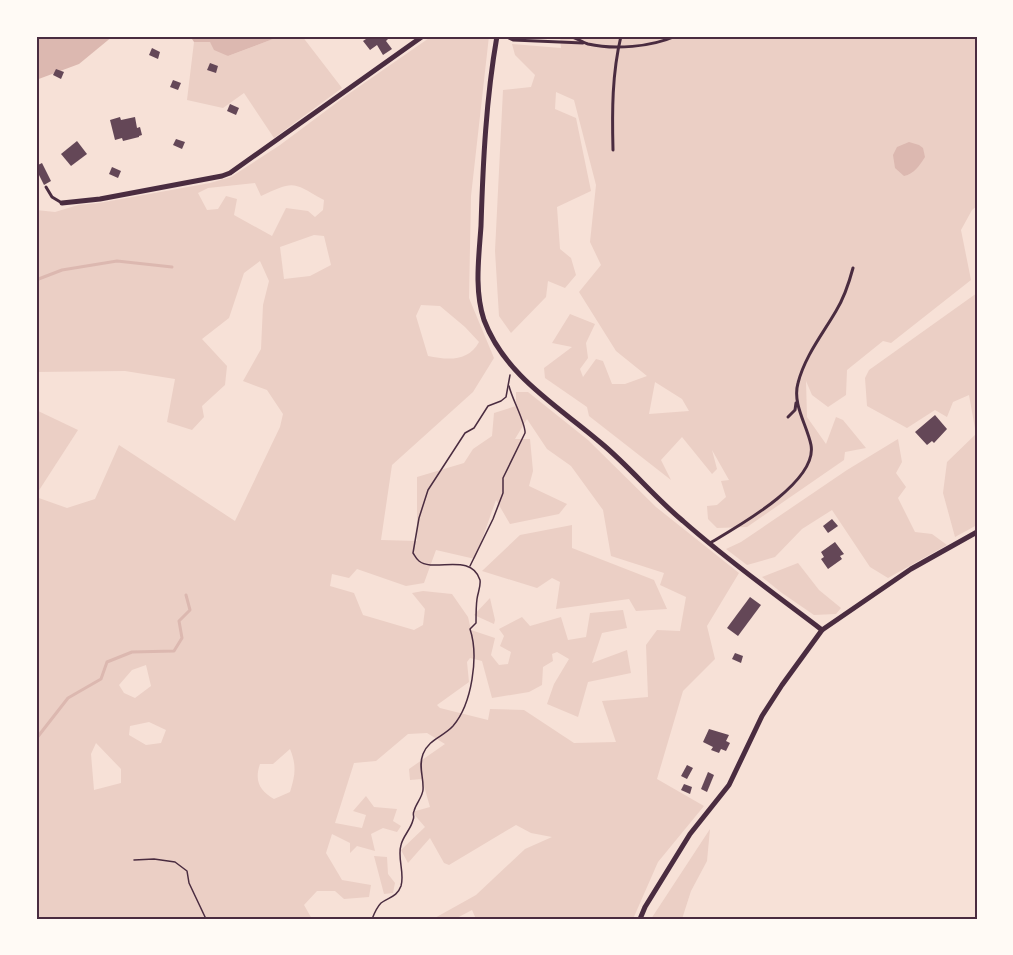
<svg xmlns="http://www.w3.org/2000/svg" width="1013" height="955" font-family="'Work Sans',sans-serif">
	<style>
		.green { fill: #ebcfc5; fill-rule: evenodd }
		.water { fill: #dcb8b0 }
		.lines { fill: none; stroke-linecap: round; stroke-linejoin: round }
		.stream { stroke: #dcb8b0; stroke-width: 3 }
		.building { fill: #644757 }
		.path { stroke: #4a2c40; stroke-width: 1.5 }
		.service { stroke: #4a2c40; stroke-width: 3 }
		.minor { stroke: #4a2c40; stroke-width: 5 }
		.neatline { fill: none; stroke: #4a2c40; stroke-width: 2 }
	</style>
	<rect width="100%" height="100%" fill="#f7e1d7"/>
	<!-- green -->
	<g class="green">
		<polygon points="281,36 302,36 342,88 274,138 244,93 223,108 187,100 194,42 210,42 228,56"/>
		<path d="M432,36H489L471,196L469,298L494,358L473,392L392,465L381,540L417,541V477L464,463L473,449L492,436L494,413L516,406V392H528L588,440L656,507L739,573L707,626L715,659L683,691L657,779L704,806L658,862L633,919H476L472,910L455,919H433L476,895L525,849L552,837L531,833L516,825L449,865L444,863L430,838L408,863L401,850L425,827L412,812L430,807L422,779L410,780L409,769L445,744L427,733L408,734L376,761L354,763L335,823L362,828L366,815L353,811L366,796L374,807L397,809L393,821L401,826L397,832L383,828L371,834L375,851L357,846L350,853V843L332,834L326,853L342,880L371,885L369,897L344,899L335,891H317L304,905L312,919H185L173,917L170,919H36V497L67,508L95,499L119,445L235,521L280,427L283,414L267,390L243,381L261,349L263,305L269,281L260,261L244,273L229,318L202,339L227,366L225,385L202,406L204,417L192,430L167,422L175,379L125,371L36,372V210L55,212L78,205L99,203L210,183L231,177L280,145L347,95ZM255,183L261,196C295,180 292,182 324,200L323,210L315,217L308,211L286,208L272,236L234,215L237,199L226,196L218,209L207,210L198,193L208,188ZM314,235L324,236L331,265L310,276L284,279L280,247ZM421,305L440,306L465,327L479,342C468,362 448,360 428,356L416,316ZM527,419L547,449L571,466L603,510L611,556L664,573L660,585L686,597L680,631L657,630L646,645L648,697L602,701L616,742L574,743L524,710L490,709L488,720L440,708L437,705L469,682L467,662L470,658L482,661L492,698L529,692L542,685L543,667L553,661L552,654L557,652L569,659L554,684L547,704L578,717L588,682L631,673L627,650L592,663L602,633L627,628L623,610L590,613L586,637L568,640L561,617L530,626L522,617L499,629L504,636L500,646L511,652L508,664L499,665L491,655L495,638L471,630L468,617L452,594L423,591L412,593L425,609L423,625L414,630L363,615L354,593L330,586L332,574L349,578L357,569L406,586L424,583L436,550L475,559L496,500L510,524L559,514L567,504L529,486L533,471L530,439H515ZM146,665L151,686L135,698L124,693L119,685L132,670ZM149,722L166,730L161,743L146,745L129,735L130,726ZM96,743L121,769V783L94,790L91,754ZM290,749C297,766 295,776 290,792L274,799C260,791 254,781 260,764H273Z"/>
		<path d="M560,36H977V206L972,210L961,230L971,280L891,343L883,341L847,370L846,395L828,407L812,395L806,381L807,417L826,444L836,417L843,420L866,448L845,452L844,460L747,527L717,528L708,519L707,506L717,505L726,497L721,481L729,480L712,450L717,469L712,474L682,437L661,460L671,480L589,416L587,407L545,378L544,368L572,347L552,343L570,314L595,324L586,343L588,358L580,369L583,377L596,359L603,361L612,384H625L647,376L616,351L579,292L601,265L590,242L596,185L574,100L556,92L555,109L576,118L591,191L557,207L560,249L571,258L576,275L565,288L548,281L546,297L511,333L499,316L495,251L503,90L531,87L535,75L515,55L512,44L561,48ZM655,382L682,399L689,411L649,414Z"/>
		<polygon points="977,293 977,525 955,537 943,493 947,462 976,434 969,395 953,402 947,417 935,410 907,428 867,406 865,378 869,370"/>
		<polygon points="36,410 78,430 36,495"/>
		<polygon points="898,439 902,462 896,473 906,487 898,498 915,532 932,534 947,545 888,578 870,567 832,510 802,529 775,557 747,565 726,549 741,542 847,470"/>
		<polygon points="572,525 572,548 654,580 667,609 636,611 629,599 556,609 560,582 552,578 537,588 482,571 520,535"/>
		<polygon points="798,563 819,590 841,608 836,614 814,615 782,593 762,577"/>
		<polygon points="490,598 495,620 494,624 474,615"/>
		<polygon points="710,829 707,861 691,891 682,919 651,919"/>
		<polygon points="374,856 387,857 388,874 395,883 393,893 384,894"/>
	</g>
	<!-- water -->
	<g class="water">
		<polygon points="36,36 113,36 79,64 36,80"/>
		<polygon points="190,36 281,36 228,56 214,50 210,42 194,42"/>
		<path d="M909,142L919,145L923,148L925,157C920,165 914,174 904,176L895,168L893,155L897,147Z"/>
	</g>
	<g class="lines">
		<!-- stream -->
		<g class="stream">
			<polyline points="36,280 62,270 117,261 172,267"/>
			<polyline points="36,739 68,698 101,679 107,662 132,652 174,651 182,638 179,621 190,610 186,595"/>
		</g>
	</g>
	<!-- building -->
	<g class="building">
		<polygon points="364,36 386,36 388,39 386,41 392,49 383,55 377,45 370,50 363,41 366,39"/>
		<polygon points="152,48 160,52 158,59 149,55"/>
		<polygon points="210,63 218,66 216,73 207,70"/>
		<polygon points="56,69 64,72 61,79 53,75"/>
		<polygon points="173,80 181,83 178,90 170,87"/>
		<polygon points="230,104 239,108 236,115 227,111"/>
		<polygon points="120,117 121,120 135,117 137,128 140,127 142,135 139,136 139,137 123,141 122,138 115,140 110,120"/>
		<polygon points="176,139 185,142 182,149 173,145"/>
		<polygon points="77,141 87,154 71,166 61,154"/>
		<polygon points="42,163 51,181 44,185 36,169 36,166"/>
		<polygon points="112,167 121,171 118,178 109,174"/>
		<polygon points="935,415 947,429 934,443 932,441 927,445 915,432"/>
		<polygon points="832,519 838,526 828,533 823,526"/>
		<polygon points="835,542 844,554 840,556 842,559 828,569 821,559 824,557 821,552"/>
		<polygon points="750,597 761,605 738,636 727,628"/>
		<polygon points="735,653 743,656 741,663 732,659"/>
		<polygon points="709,729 729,735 726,741 730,743 726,751 721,749 719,753 711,750 713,747 703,742"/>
		<polygon points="687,765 693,768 687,779 681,776"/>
		<polygon points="708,772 714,775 707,792 701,789"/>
		<polygon points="684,784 692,787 690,794 681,790"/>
	</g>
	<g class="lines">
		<!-- path -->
		<g class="path">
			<path d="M470,566L493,519L503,493V478L525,433C526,424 512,399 509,386"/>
			<polyline points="134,860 154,859 175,862 187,871 189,883 206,919"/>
			<path d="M372,919C374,914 377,907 381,903C389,897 397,897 401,886C405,873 397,858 401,845C403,836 411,829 413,820C415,815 412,816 414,811C416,803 422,798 423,790C424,777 418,767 423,754C429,739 443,737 453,726C472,704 479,656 470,629L476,623C476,615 476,606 477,599C478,592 481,586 480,580C471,552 434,573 419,561C416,559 415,556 413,553L419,518L428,490L465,433L474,428L488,406L501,401L506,397L510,375"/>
		</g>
		<!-- service -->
		<g class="service">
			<polyline points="505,36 513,40 583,43"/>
			<path d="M570,36C576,38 582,42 588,44C614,50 651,47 676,36"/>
			<path d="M613,150C612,111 612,74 621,36"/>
			<polyline points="46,187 52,197 62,203"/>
			<polyline points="788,417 795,410 796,403"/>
			<path d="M710,543C737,527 818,482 811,445C807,425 792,404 798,383C805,356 822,335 836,311C844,298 849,283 853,268"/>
		</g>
		<!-- minor -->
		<g class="minor">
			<path d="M497,36C486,99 483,162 481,226C479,256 474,290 484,320C505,376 558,406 601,443C630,467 654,497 683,521C727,560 776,595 822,630"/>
			<polyline points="62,203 100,199 222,176 230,173 423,36"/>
			<polyline points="640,919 645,907 690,834 729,785 762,716 782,685 822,630 911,569 977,532"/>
		</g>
	</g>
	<!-- border -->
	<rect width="1013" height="955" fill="none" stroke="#fffaf5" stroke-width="75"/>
	<rect x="38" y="38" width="938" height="880" class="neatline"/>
</svg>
